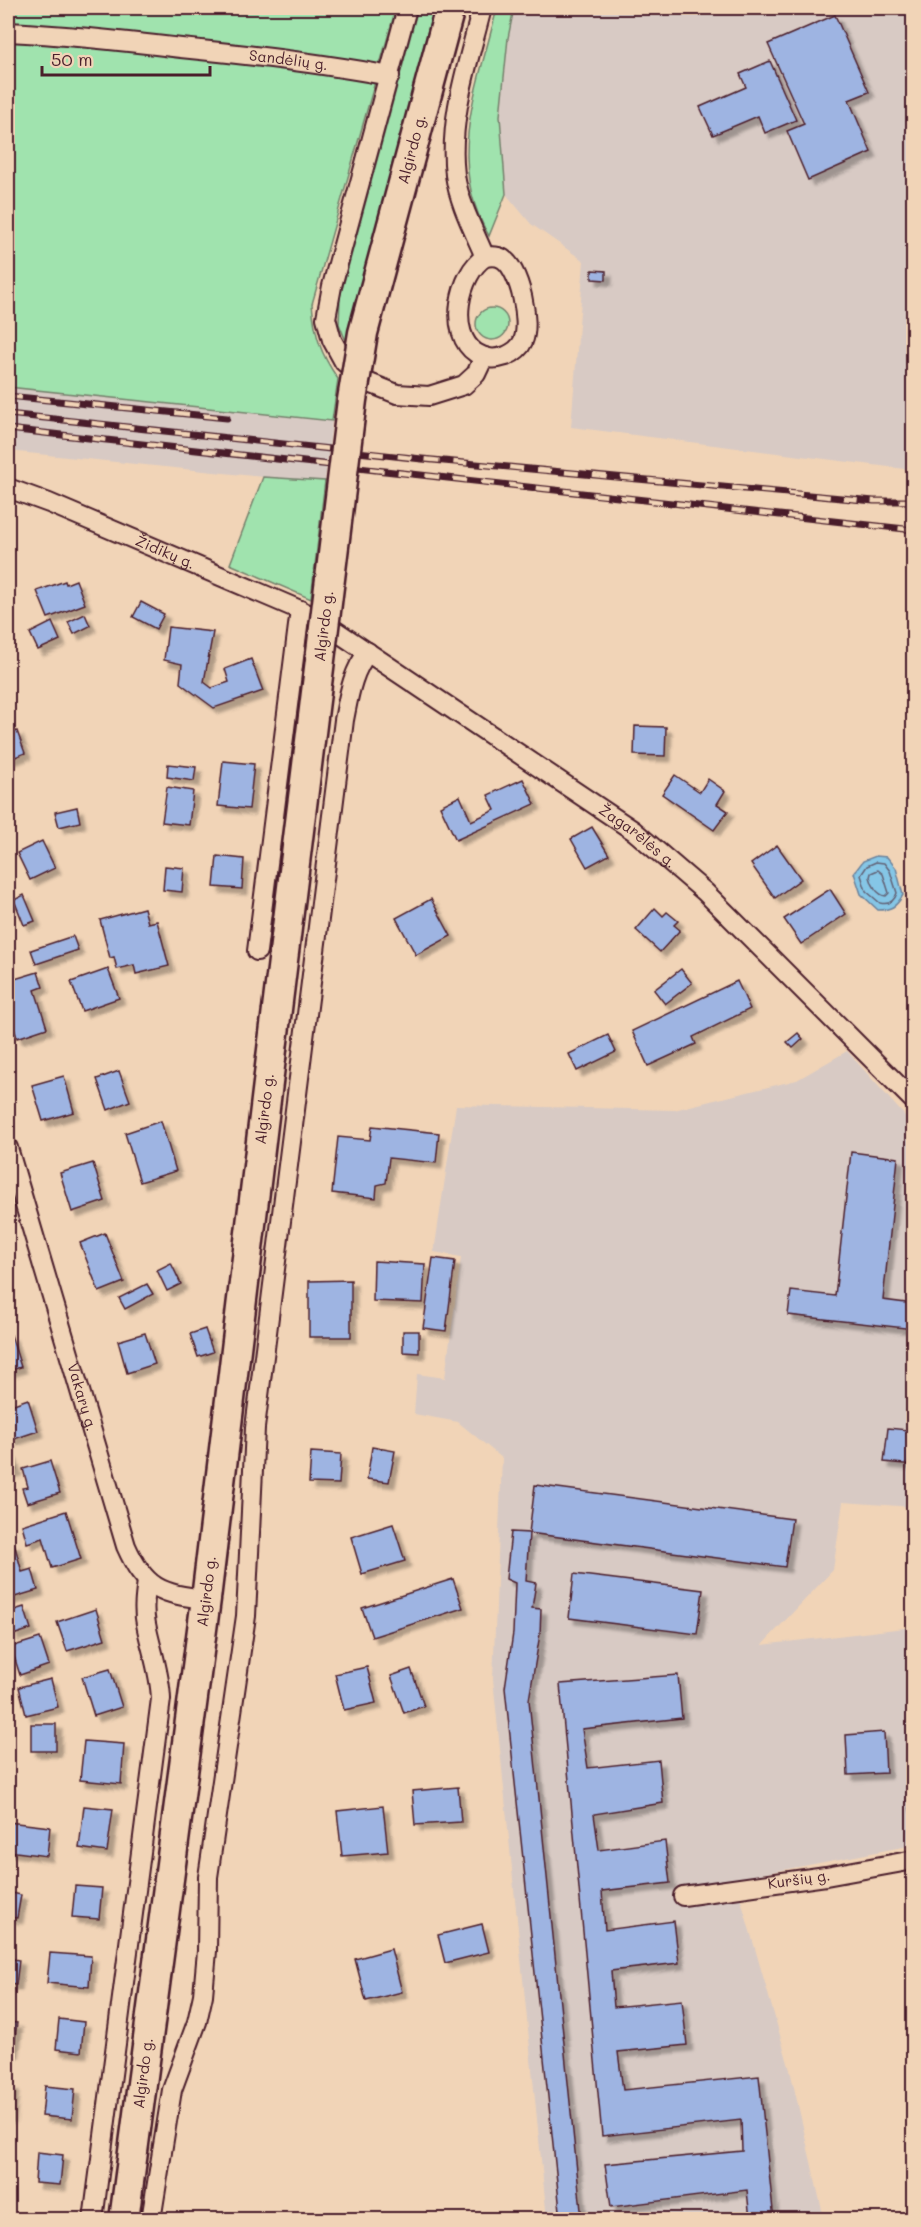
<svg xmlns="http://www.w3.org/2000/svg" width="921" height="2227" font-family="Mali,sans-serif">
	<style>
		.built { fill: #d8cac4 }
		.green { fill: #a0e3ae; stroke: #75816c; stroke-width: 1.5 }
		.water { fill: #85c6e6; stroke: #6d839b; stroke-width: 1.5 }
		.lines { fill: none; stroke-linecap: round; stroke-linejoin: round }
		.shore { stroke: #626276; stroke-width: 1.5 }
		.building { fill: #9eb4e2; stroke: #4a1f2b; stroke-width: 1.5; filter: url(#shadow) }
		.street-casing { stroke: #4a1f2b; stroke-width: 22 }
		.primary-casing { stroke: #4a1f2b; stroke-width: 33 }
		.street { stroke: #f1d4b7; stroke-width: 18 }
		.primary { stroke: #f1d4b7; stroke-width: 28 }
		.rail-casing { stroke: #4a1f2b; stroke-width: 7 }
		.rail { stroke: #f1d4b7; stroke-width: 4.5; stroke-dasharray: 14; stroke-linecap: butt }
		.primary-bridge-casing { stroke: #4a1f2b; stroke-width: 33; stroke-linecap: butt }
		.primary-bridge { stroke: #f1d4b7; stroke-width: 28 }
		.labels { text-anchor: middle; stroke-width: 4.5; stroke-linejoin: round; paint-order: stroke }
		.street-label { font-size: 15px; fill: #4a1f2b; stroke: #f1d4b7 }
	</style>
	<defs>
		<filter id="shadow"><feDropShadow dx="5.5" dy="5.5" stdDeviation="1.5" flood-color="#0004"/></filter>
	</defs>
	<rect width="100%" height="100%" fill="#f1d4b7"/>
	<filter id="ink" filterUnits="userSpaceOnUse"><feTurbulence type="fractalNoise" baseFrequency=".0167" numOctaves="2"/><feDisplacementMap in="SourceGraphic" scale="12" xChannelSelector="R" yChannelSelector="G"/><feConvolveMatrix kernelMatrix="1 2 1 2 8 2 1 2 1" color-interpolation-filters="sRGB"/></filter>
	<g filter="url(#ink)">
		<!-- built -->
		<g class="built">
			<polygon points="514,8 913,8 913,470 571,427 584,261 531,224 506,194 500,116 508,38"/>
			<polygon points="8,387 332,421 325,481 263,477 8,451"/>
			<polygon points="847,1051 913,1125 913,1507 843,1502 833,1570 762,1645 913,1627 913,1845 735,1879 790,2070 824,2219 547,2219 493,1679 502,1458 458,1422 414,1414 417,1374 445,1378 461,1257 434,1252 456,1105 674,1110 797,1080"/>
		</g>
		<!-- green -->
		<g class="green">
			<path d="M8,8H396L312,304C315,336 320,353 338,379L332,421L8,387Z"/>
			<polygon points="418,8 434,8 346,341 339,324 340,297"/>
			<path d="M497,8H514L508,38L500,116L506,194L489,236C444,160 479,85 497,8Z"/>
			<circle cx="492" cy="324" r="16"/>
			<polygon points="263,477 325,481 311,599 230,564"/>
		</g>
		<!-- water -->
		<path class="water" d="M876,856L887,857L896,868L903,895C896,907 891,910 878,910L861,894L854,873L863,861Z"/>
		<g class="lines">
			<!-- shore -->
			<g class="shore">
				<path d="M876,862L884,863L890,871L897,893C894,902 888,905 880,903L866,891L861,875L867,866Z"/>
				<path d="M878,870L883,874L889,893L886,896C877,895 872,885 870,877L871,873Z"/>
			</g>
		</g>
		<!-- building -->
		<g class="building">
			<polygon points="835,15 869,92 849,100 871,152 808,180 787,131 804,124 768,44"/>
			<polygon points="770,61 796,120 765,133 758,116 713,135 700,107 746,87 740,74"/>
			<polygon points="592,270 606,271 606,280 592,279"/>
			<polygon points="76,580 85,604 48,618 37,591 65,581 66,584"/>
			<polygon points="141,602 164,614 156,629 133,617"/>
			<polygon points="85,614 90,626 74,634 68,622"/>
			<polygon points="52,622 60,640 38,650 30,633"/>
			<polygon points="168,627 213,632 204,682 212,688 229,682 225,669 251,659 263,691 214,708 180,683 182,664 164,660"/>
			<polygon points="635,726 666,727 665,756 634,755"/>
			<polygon points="17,731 25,753 8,760 8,734"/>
			<polygon points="223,761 254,764 249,809 218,806"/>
			<polygon points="168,764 196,767 194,781 167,777"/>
			<polygon points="675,775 700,792 708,779 725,791 717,804 728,811 714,830 662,794"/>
			<polygon points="523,779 535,804 456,840 440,806 460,796 471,821 495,810 488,795"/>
			<polygon points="167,787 193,791 189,825 162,822"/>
			<polygon points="77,807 80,822 59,827 55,812"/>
			<polygon points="592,827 609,855 587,867 571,839"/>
			<polygon points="42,841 55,868 30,880 17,853"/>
			<polygon points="777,845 801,879 775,898 751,864"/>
			<polygon points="217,856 244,859 242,889 214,887"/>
			<polygon points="165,866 184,868 182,892 163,890"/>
			<polygon points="830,889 846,914 801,944 784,919"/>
			<polygon points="24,895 35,921 24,925 14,900"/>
			<polygon points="431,899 451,936 416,955 396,918"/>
			<polygon points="144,908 148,923 157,921 169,966 136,974 134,965 117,969 114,957 110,958 100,920"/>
			<polygon points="655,908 663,916 667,912 678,921 674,925 680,930 660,952 636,930"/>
			<polygon points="73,936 78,950 36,964 31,950"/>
			<polygon points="108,969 119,998 82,1011 71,982"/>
			<polygon points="681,969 692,983 665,1004 654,990"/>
			<polygon points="38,972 43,987 35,990 47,1028 17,1038 8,1008 8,981"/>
			<polygon points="737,981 750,1009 693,1037 696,1044 648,1066 632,1031"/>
			<polygon points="798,1033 803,1039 793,1048 787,1042"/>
			<polygon points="608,1035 616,1052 577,1071 569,1054"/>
			<polygon points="119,1071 130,1101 108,1110 97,1079"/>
			<polygon points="64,1076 74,1112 43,1121 32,1085"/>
			<polygon points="161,1121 176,1171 140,1182 125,1133"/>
			<polygon points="372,1126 439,1133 436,1163 389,1158 386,1183 377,1185 376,1198 332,1193 338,1137 370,1140"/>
			<polygon points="851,1152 898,1158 883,1300 914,1304 914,1329 788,1315 791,1291 835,1296"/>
			<polygon points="93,1163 105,1201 72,1212 60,1173"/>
			<polygon points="105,1233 124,1282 99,1292 80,1243"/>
			<polygon points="433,1258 455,1261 446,1331 423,1328"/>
			<polygon points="374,1261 425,1264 423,1303 373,1301"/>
			<polygon points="171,1263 181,1284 167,1291 157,1270"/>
			<polygon points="351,1280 351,1337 309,1337 309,1281"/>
			<polygon points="147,1284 153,1294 125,1309 119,1298"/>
			<polygon points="205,1329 213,1352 198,1357 190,1334"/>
			<polygon points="403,1331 419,1331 419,1353 403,1352"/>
			<polygon points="145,1333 155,1364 127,1373 118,1341"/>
			<polygon points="11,1335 21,1367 8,1371 8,1336"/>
			<polygon points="914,1373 914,1465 884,1462 888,1428 907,1430"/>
			<polygon points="28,1399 38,1431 11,1440 8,1429 8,1406"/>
			<polygon points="372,1447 395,1451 389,1482 367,1479"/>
			<polygon points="311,1452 341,1454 339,1484 309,1483"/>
			<polygon points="11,1454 16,1470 8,1472 8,1455"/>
			<polygon points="50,1461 60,1493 27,1503 22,1488 28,1487 23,1469"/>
			<polygon points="535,1485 792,1519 785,1567 529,1533"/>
			<polygon points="66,1511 81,1559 52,1568 43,1538 27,1543 22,1525"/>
			<polygon points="393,1524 405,1561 362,1574 351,1537"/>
			<polygon points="511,1532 529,1533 526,1581 536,1583 532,1608 541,1609 540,1634 529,1700 582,2220 561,2220 505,1688 513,1633 515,1583 506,1579"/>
			<polygon points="14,1543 22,1572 32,1569 38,1590 8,1599 8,1545"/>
			<polygon points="574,1574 703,1590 697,1634 569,1618"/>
			<polygon points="453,1579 463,1608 372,1637 362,1608"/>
			<polygon points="24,1607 31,1629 13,1635 8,1612"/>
			<polygon points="96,1609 105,1639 67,1651 57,1622"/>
			<polygon points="40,1638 49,1665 20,1675 11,1647"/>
			<polygon points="367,1667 376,1703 344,1710 335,1674"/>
			<polygon points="110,1669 122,1707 94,1716 82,1677"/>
			<polygon points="411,1669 424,1706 404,1713 391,1676"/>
			<polygon points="678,1675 682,1718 582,1729 588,1768 659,1760 663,1803 594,1814 599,1850 665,1841 670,1883 602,1891 605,1930 674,1921 679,1963 611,1971 614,2007 682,2000 687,2045 618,2052 623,2090 759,2076 774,2220 750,2220 747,2190 611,2207 605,2164 742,2151 741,2120 602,2136 560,1684"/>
			<polygon points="51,1679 58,1707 26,1715 19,1687"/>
			<rect x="31" y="1724" width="25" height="27"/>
			<polygon points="884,1732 886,1773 848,1775 846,1735"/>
			<polygon points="84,1741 124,1744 121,1784 80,1780"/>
			<polygon points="914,1773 914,1815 911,1816 906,1774"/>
			<polygon points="458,1787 461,1822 415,1825 412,1791"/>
			<polygon points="84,1806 113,1809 107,1852 79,1848"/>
			<polygon points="383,1806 388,1852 342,1856 337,1811"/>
			<polygon points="8,1822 50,1827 47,1856 8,1851"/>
			<polygon points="75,1886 102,1888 99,1919 72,1917"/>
			<polygon points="8,1892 21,1895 17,1918 8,1917"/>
			<polygon points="482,1924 489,1952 445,1963 438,1935"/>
			<polygon points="391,1949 402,1992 366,2001 355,1959"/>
			<polygon points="50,1953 91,1956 89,1987 47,1983"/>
			<polygon points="8,1958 19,1960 16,1985 8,1984"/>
			<polygon points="59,2019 84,2022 81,2052 56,2049"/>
			<polygon points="8,2022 17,2023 13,2052 8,2051"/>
			<polygon points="8,2086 13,2086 10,2117 8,2117"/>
			<polygon points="45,2086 75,2089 72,2119 42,2116"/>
			<polygon points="37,2152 63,2155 60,2185 35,2183"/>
		</g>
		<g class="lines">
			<defs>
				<g id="street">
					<polyline points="407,8 332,286 326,318 332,340 344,362 367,382 397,394 429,396 464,385 476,374 484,357"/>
					<path d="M482,8C469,61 448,119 455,175C459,203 474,231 485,257"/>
					<path id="s1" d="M8,32C66,35 123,41 181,48C251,55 321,63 390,76"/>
					<path d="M485,257C491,256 498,256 503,259C520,270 531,323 523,341C520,348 513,353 506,356C494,360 486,359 476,353C447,334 459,273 485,257Z"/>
					<path id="s2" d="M8,488L49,503L300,610L321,621L634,831L705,892L914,1101"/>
					<polyline points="257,951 300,610"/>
					<path id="s3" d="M8,1148L126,1546C145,1589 161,1594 206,1599"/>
					<path id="s4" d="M683,1896L826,1876L914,1860"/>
					<path d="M93,2220L161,1699C160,1672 151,1650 146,1624C143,1610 145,1596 147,1581"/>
					<path d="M151,2220L172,2090L197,2022L203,1995L207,1951L208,1877L246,1616L255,1428L344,720C349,695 352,672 368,652"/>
				</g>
				<g id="primary">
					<path id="s5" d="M124,2220L206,1599L271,1058"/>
				</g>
			</defs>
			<!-- street casing -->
			<use href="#street" class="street-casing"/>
			<!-- primary casing -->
			<use href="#primary" class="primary-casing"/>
			<!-- street -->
			<use href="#street" class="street"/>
			<!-- primary -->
			<use href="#primary" class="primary"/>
			<defs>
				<g id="rail">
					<polyline points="8,396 227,418"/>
					<polyline points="8,414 422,459 874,501 914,501"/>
					<polyline points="8,429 914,530"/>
				</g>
			</defs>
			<!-- rail casing -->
			<use href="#rail" class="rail-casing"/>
			<!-- rail -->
			<use href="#rail" class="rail"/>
			<defs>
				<g id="primary-bridge">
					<path id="s6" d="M271,1058L352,400L363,333L450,8"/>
				</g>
			</defs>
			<!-- primary-bridge casing -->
			<use href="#primary-bridge" class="primary-bridge-casing"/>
			<!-- primary-bridge -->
			<use href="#primary-bridge" class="primary-bridge"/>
		</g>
	</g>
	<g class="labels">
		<!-- street labels -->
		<g class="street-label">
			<text dy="5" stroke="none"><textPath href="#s1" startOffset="282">Sandėlių g.</textPath></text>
			<text dy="5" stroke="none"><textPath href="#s6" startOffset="921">Algirdo g.</textPath></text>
			<text dy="5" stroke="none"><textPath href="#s2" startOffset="170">Židikų g.</textPath></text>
			<text dy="5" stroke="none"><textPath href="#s6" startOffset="435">Algirdo g.</textPath></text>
			<text dy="5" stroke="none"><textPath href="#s2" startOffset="723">Žagarėlės g.</textPath></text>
			<text dy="5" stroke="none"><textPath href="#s5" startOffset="1120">Algirdo g.</textPath></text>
			<text dy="5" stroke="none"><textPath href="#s3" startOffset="260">Vakarų g.</textPath></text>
			<text dy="5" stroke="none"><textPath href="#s5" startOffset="634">Algirdo g.</textPath></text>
			<text dy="5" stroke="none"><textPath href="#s4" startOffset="117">Kuršių g.</textPath></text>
			<text dy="5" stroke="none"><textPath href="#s5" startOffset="148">Algirdo g.</textPath></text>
		</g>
	</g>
	<!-- margin -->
	<rect width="921" height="2227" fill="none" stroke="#f1d4b7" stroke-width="30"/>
	<rect x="15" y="15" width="891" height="2197" fill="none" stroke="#4a1f2b" stroke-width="2" filter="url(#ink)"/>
	<!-- scale -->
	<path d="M42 66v9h168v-9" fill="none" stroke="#4a1f2b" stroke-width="3"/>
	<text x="51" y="66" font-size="18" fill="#4a1f2b" stroke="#f1d4b7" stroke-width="4.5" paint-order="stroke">50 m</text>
</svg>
